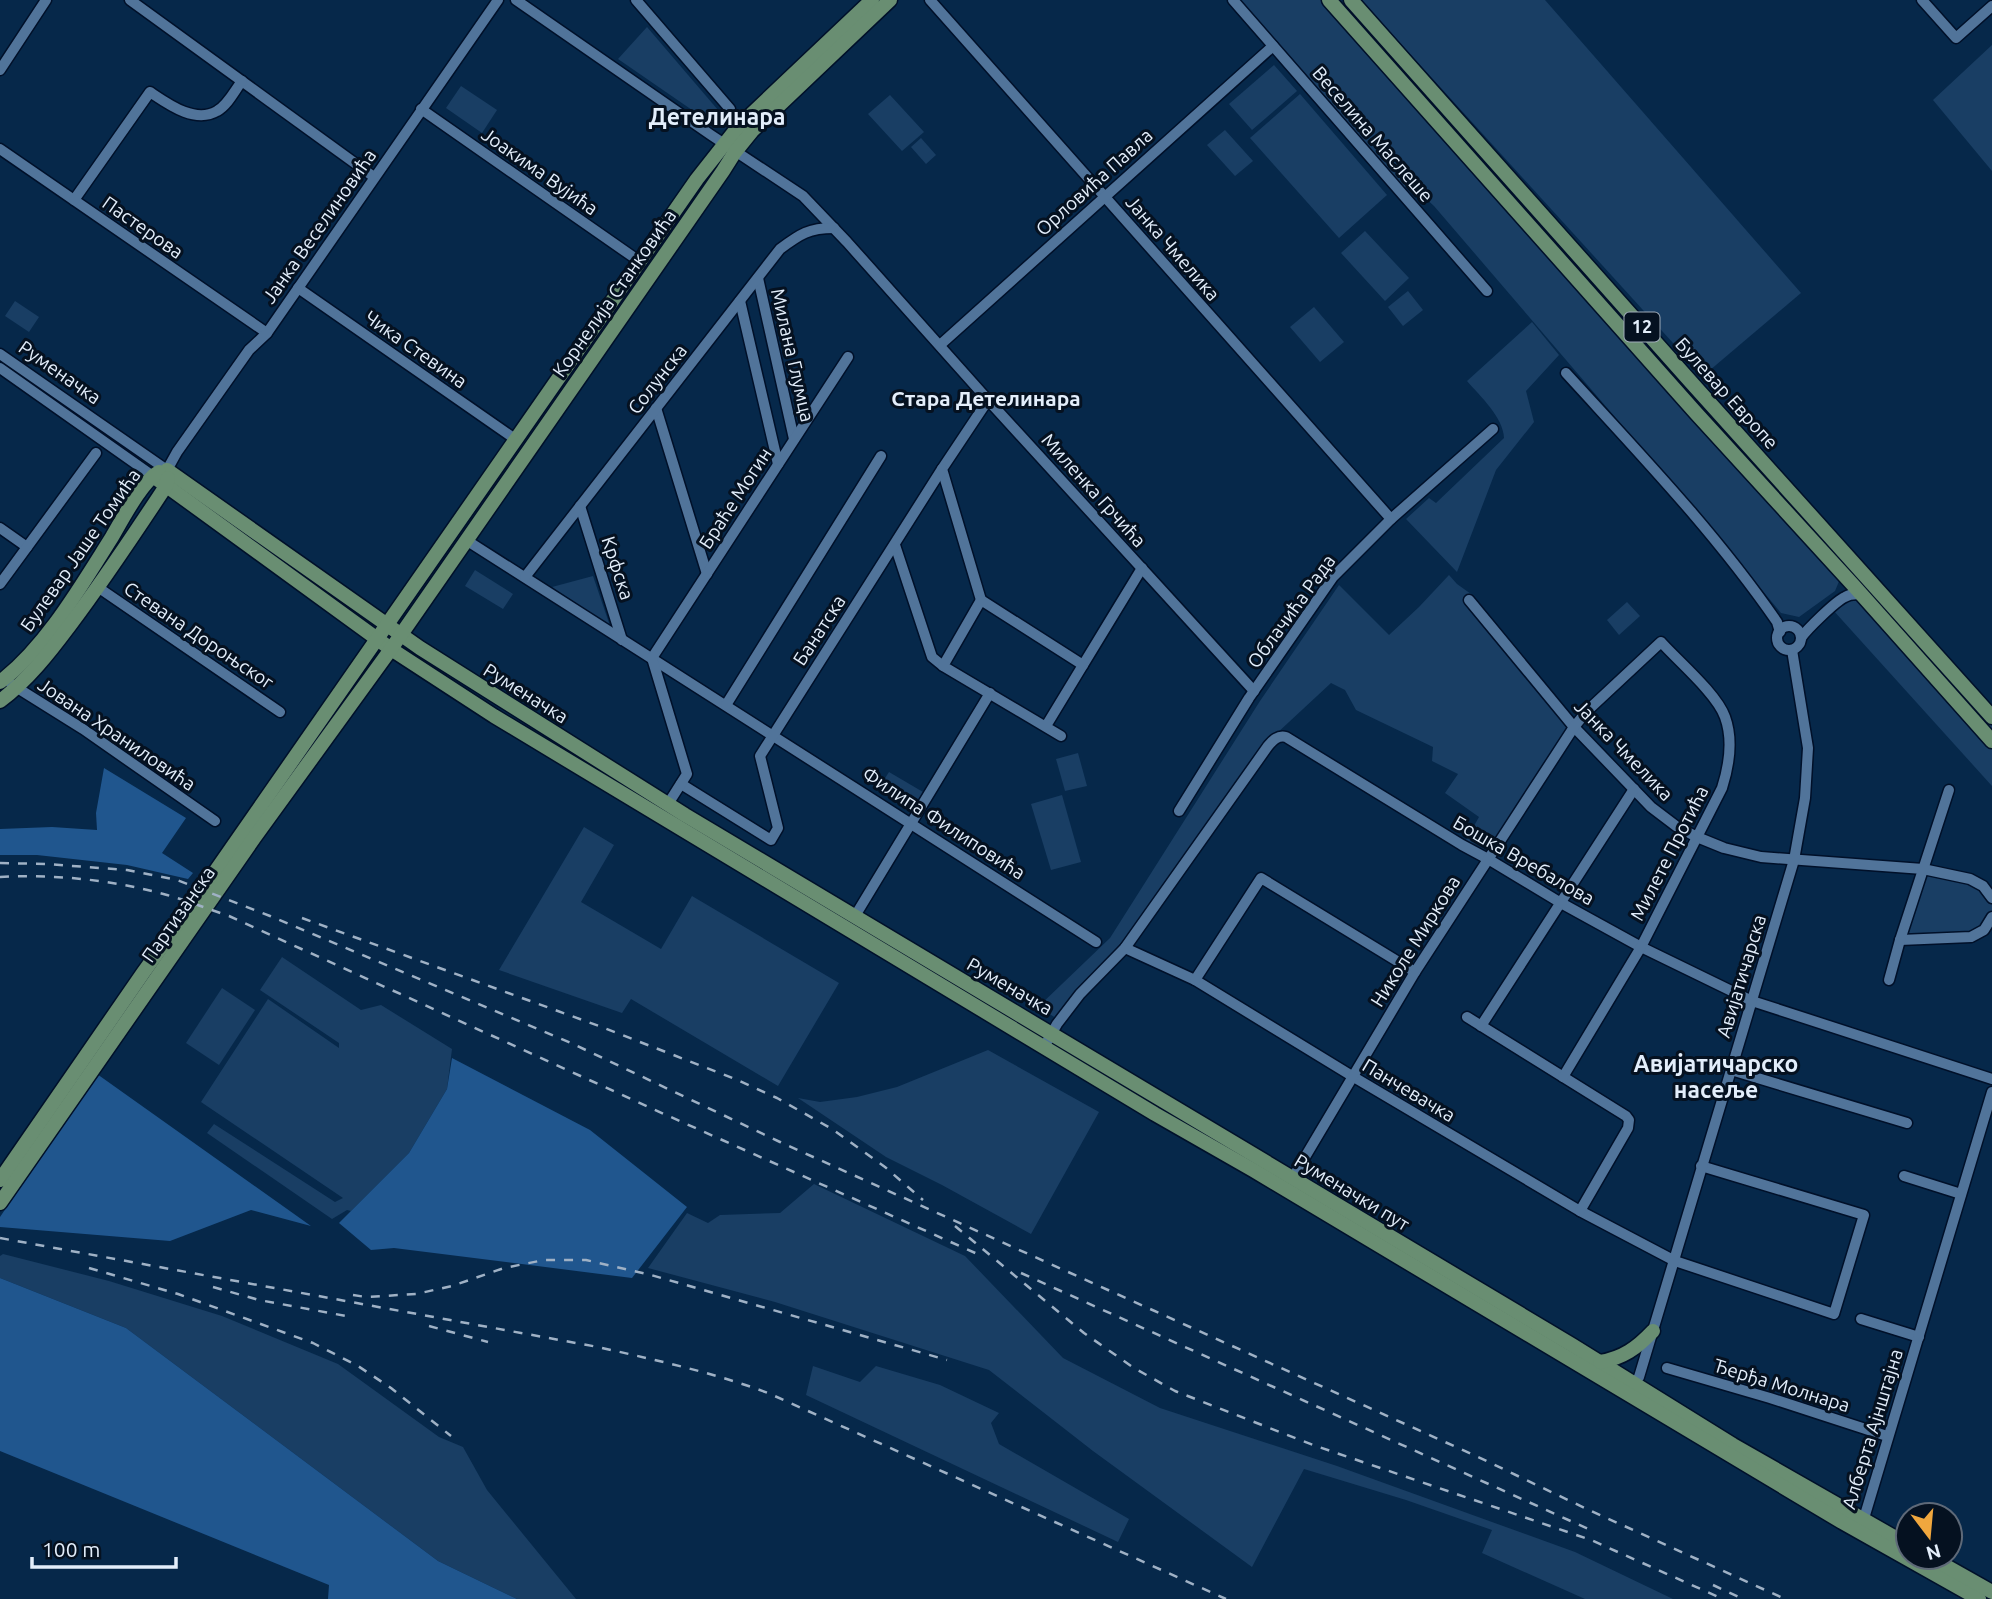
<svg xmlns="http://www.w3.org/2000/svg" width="1992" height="1599" font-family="Ubuntu,sans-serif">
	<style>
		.green { fill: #193e64 }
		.forest { fill: #20568e }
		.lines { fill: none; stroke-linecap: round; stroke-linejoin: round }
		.minor-casing { stroke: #001029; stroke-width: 13 }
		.major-casing { stroke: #001029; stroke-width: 17 }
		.minor { stroke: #51749a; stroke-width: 10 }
		.major { stroke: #698e72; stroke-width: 14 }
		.rail { stroke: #9fb1c5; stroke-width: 2.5; stroke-dasharray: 9 9; stroke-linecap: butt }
		.labels { text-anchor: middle; stroke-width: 6; stroke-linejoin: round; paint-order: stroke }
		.shield { fill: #051120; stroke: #a0acb9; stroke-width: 2 }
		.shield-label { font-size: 18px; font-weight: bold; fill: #e3eefb }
		.street-label { font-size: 19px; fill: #e3eefb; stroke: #051120 }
		.neighbourhood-label { font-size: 21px; font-weight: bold; fill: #e3eefb; stroke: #051120 }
		.quarter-label { font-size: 23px; font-weight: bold; fill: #e3eefb; stroke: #051120 }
	</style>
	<rect width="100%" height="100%" fill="#06284a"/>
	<!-- green -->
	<g class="green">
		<polygon points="1240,0 1321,0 1840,579 1835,591 1799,617 1781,613 1711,529 1434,206 1410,184 1404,188"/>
		<polygon points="1361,0 1545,0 1801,293 1703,376"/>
		<polygon points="647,27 718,110 708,121 618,59"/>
		<polygon points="1992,45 1992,171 1933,100"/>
		<polygon points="1274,65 1297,91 1252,130 1229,104"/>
		<polygon points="461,86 497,110 482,133 446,108"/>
		<polygon points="1300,94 1387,195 1339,238 1250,138"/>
		<polygon points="890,95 924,132 902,151 868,114"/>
		<polygon points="1225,130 1253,161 1235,176 1207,145"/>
		<polygon points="921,138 936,155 926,164 911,147"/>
		<polygon points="1365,231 1409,278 1385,301 1341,253"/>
		<polygon points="1408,291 1423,310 1403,326 1388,307"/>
		<polygon points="15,301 39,317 29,332 5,316"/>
		<polygon points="1314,307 1344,342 1320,362 1290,327"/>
		<path d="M1532,322L1559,355L1526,391L1534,422L1496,470L1457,572L1406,519L1429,498L1436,503L1504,438C1503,417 1480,396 1467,381Z"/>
		<polygon points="1849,564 1992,723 1992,734 1844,569"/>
		<polygon points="475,570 513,594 503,609 465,586"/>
		<polygon points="1449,575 1457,584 1471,594 1539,684 1574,727 1492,851 1466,840 1479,817 1445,793 1458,774 1432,761 1433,747 1356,710 1345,690 1331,683 1275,735 1125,948 1056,1018 1038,1007 1110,938 1260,701 1339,585 1389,635 1419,607"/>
		<polygon points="593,576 610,626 552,587"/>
		<polygon points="1852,598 1862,604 1992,749 1992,786 1833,610"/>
		<polygon points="1627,602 1640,616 1619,635 1607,620"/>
		<polygon points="1078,753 1087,786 1065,791 1056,759"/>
		<polygon points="889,772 923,792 914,806 880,786"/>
		<polygon points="1062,795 1081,862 1051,870 1031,804"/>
		<polygon points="584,827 614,845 581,902 661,949 692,896 839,983 778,1086 631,999 622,1013 499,970"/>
		<polygon points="1923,869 1970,879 1992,898 1992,917 1980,933 1900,940"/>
		<polygon points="282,957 361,1010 381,1005 452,1049 447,1089 409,1153 351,1211 347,1210 332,1219 207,1133 214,1124 335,1202 343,1198 201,1102 268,999 339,1048 339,1043 260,990"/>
		<polygon points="222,988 255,1010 219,1065 186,1043"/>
		<polygon points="988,1050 1099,1112 1031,1234 942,1185 886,1157 798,1098 820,1102 857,1097 897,1087"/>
		<polygon points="814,1184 965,1256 1063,1358 1160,1408 1337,1466 1575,1552 1673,1599 1585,1599 1482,1553 1492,1530 1406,1500 1304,1469 1252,1567 1093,1451 989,1370 775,1302 648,1268 687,1213 708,1223 720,1215 780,1213"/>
		<polygon points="3,1254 109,1281 222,1316 338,1364 439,1437 463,1447 487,1490 576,1599 517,1599 438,1561 126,1328 0,1278 0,1256"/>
		<polygon points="813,1366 860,1382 876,1366 940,1385 999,1413 991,1423 999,1444 1129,1519 1118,1542 806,1395"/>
	</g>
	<!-- forest -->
	<g class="forest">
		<polygon points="104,768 186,818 162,853 193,873 188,879 127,865 37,855 0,855 0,829 52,827 97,830 96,813"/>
		<polygon points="452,1058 590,1130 687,1207 632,1278 394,1248 371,1250 339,1223 409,1153 447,1089"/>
		<polygon points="97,1074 311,1226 251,1210 170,1241 0,1227 0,1217"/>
		<polygon points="0,1278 126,1328 438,1561 517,1599 328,1599 329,1585 0,1451"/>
	</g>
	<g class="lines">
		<defs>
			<g id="minor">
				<polyline points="130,0 374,177"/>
				<polyline points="516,0 711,135 803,196 847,242 988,400 1254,691"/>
				<polyline points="636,0 730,109"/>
				<polyline points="930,0 1391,519"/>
				<polyline points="1233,0 1487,291"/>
				<polyline points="1922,0 1956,38 1992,6"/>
				<polyline points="0,70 46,0"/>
				<polyline points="421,109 639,261"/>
				<polyline points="0,149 267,333"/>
				<path d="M74,200L150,92C168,104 195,124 217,111C228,105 235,90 242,81"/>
				<polyline points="758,278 794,439"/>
				<polyline points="298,288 515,439"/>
				<polyline points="740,301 778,464"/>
				<polyline points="940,345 1273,46"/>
				<polyline points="0,354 167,470 177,452 249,350 267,333 498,0"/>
				<polyline points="0,368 153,476"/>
				<path d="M1566,373C1639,453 1715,532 1777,622L1780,632"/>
				<polyline points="656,408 707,574"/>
				<polyline points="580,506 622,640"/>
				<polyline points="0,528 27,547"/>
				<polyline points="466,540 1096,942"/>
				<polyline points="895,545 932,657 943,666"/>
				<path d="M525,577L780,249C800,234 809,228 834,228"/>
				<polyline points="0,584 96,453"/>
				<polyline points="99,588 280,712"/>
				<polyline points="981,600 942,469 988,400"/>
				<polyline points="1469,600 1574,727 1651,807 1676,826 1697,837 1724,848 1761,857 1923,869 1970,879 1983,886 1992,898"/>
				<circle cx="1789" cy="638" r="12"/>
				<path d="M1801,638C1807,629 1836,601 1845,597C1850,594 1857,594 1863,595"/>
				<polyline points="1083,665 1142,568"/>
				<polyline points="11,684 83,729 215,821"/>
				<polyline points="726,705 881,456"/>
				<polyline points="1046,726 1083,665 981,600 943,666 1061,736"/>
				<polyline points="681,784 771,840 778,828 760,756 942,469"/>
				<polyline points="668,804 687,774 652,658 848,357"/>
				<polyline points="1179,811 1249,698 1333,577 1391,519 1493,429"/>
				<polyline points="855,916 990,693"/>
				<polyline points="1900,940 1971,937 1984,930 1992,917"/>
				<polyline points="1125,948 1195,980 1352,1076 1580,1211 1675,1261 1834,1314 1864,1215 1701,1166"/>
				<polyline points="1195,980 1261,878 1415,972"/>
				<polyline points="1889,980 1900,940 1949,790"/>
				<polyline points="1467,1017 1626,1116 1629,1120 1628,1128 1580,1211"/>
				<polyline points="1481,1026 1634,789"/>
				<path d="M1044,1047L1057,1024L1080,994L1125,948L1268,746C1273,740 1278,735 1286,737L1462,845L1488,859L1561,903L1641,947L1752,1001L1992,1079"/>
				<polyline points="1731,1070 1907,1123"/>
				<polyline points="1904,1176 1961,1194"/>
				<path d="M1292,1179L1415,972L1574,727L1587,711L1661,642C1678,661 1717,694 1725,717C1733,739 1729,766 1722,788L1641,947L1563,1077"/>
				<polyline points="1861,1319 1919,1337"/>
				<polyline points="1667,1368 1770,1398 1887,1436"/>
				<polyline points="1628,1385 1633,1384 1639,1377 1794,860 1805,798 1808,748 1792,650"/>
				<polyline points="1862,1525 1992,1092"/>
			</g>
			<g id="major">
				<polyline points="1329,0 1696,413 1854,586 1992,741"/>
				<polyline points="1351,0 1690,381 1992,717"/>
				<polyline points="167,470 420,648 685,815 1572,1345 1733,1445 1908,1545"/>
				<polyline points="153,476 391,649 494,716 1155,1114 1253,1170 1842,1522 1979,1599"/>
				<path d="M0,682C46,647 81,586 112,537C122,520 142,481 159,472"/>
				<path d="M0,701C28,680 49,653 70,625C104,580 135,533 166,486L168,478"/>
				<polyline points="0,1180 143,973 194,902 697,179 738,127 872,0"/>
				<polyline points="0,1203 254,838 391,649 723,171 735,152 752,131 890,0"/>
				<path d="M1600,1362C1623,1358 1637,1348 1653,1331"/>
				<polyline points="1930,1557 1992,1592"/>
			</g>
		</defs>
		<!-- minor casing -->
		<use href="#minor" class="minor-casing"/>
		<!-- major casing -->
		<use href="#major" class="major-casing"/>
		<!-- minor -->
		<use href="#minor" class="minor"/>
		<!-- major -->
		<use href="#major" class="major"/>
		<!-- rail -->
		<g class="rail">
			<polyline points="0,863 46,864 127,870 177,880 270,916 571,1043 780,1142 1476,1456 1589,1510 1785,1599"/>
			<path d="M0,877C55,874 114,880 167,895C188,901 208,909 229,916L664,1114L982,1256"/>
			<polyline points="302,918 599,1026 735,1079 777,1098 832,1129 885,1167 923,1200"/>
			<polyline points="955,1226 1084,1333 1134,1368 1175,1391 1313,1445 1591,1540 1723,1599"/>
			<path d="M0,1238L598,1347C655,1360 712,1372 768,1393L1226,1599"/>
			<polyline points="89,1268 178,1294 313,1343 358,1366 391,1388 451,1436"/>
			<polyline points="1021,1273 1595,1532"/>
			<polyline points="213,1287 259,1300 346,1316"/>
			<polyline points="353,1295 366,1297 416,1294 452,1286 504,1268 544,1260 586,1260 651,1275 947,1360"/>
			<polyline points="429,1326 488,1342"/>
			<polyline points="1713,1585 1743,1599"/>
		</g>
	</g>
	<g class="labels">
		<!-- shield labels -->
		<rect class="shield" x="1624.5" y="312.5" width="35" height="29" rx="5"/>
		<g class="shield-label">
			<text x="1642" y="333">12</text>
		</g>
		<!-- street labels -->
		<g class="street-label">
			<text transform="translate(1373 134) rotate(49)" y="7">Веселина Маслеше</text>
			<text transform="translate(540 171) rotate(35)" y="7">Јоакима Вујића</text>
			<text transform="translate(1094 182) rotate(-42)" y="7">Орловића Павла</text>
			<text transform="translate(319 226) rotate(-55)" y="7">Јанка Веселиновића</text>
			<text transform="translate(143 227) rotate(35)" y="7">Пастерова</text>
			<text transform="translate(1173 248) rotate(49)" y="7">Јанка Чмелика</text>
			<text transform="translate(614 293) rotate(-55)" y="7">Корнелија Станковића</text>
			<text transform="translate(416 349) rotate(35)" y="7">Чика Стевина</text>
			<text transform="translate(793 355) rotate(77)" y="7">Милана Глумца</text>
			<text transform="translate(60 372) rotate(35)" y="7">Руменачка</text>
			<text transform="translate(657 379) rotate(-52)" y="7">Солунска</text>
			<text transform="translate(1727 393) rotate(48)" y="7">Булевар Европе</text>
			<text transform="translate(1094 490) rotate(48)" y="7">Миленка Грчића</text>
			<text transform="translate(735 498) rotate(-57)" y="7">Браће Могин</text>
			<text transform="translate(80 550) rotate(-55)" y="7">Булевар Јаше Томића</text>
			<text transform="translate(618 568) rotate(72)" y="7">Крфска</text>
			<text transform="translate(1291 611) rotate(-54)" y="7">Облачића Рада</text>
			<text transform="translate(819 630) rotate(-57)" y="7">Банатска</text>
			<text transform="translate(199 635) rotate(34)" y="7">Стевана Дороњског</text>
			<text transform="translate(526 693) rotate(32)" y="7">Руменачка</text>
			<text transform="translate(117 734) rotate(34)" y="7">Јована Храниловића</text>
			<text transform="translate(1624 750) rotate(46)" y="7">Јанка Чмелика</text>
			<text transform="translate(944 823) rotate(33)" y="7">Филипа Филиповића</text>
			<text transform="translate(1669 853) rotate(-63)" y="7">Милете Протића</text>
			<text transform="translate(1524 860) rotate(30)" y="7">Бошка Вребалова</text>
			<text transform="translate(178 914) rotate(-55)" y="7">Партизанска</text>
			<text transform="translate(1415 941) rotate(-58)" y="7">Николе Миркова</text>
			<text transform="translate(1741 976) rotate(-73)" y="7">Авијатичарска</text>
			<text transform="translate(1010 986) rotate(30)" y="7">Руменачка</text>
			<text transform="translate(1409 1090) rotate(31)" y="7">Панчевачка</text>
			<text transform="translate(1352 1192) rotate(31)" y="7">Руменачки пут</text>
			<text transform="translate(1782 1385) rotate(17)" y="7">Ђерђа Молнара</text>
			<text transform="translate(1872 1429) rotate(-73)" y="7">Алберта Ајнштајна</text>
		</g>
		<!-- neighbourhood labels -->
		<g class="neighbourhood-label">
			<text x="986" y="406">Стара Детелинара</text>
		</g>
		<!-- quarter labels -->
		<g class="quarter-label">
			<text x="717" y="125">Детелинара</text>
			<text x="1716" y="1072">Авијатичарско<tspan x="1716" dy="26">насеље</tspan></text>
		</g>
	</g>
	<!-- north arrow -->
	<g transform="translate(1929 1536) rotate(164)"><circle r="33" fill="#051120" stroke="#5e6978" stroke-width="2"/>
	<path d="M0-5L12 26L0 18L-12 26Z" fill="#f0a73e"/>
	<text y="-10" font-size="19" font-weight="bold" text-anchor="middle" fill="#e3eefb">N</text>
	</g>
	<!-- scale -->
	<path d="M32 1557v10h144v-10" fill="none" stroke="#e3eefb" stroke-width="3.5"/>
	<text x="42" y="1557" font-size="21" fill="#e3eefb" stroke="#051120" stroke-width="5" paint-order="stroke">100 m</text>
</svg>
